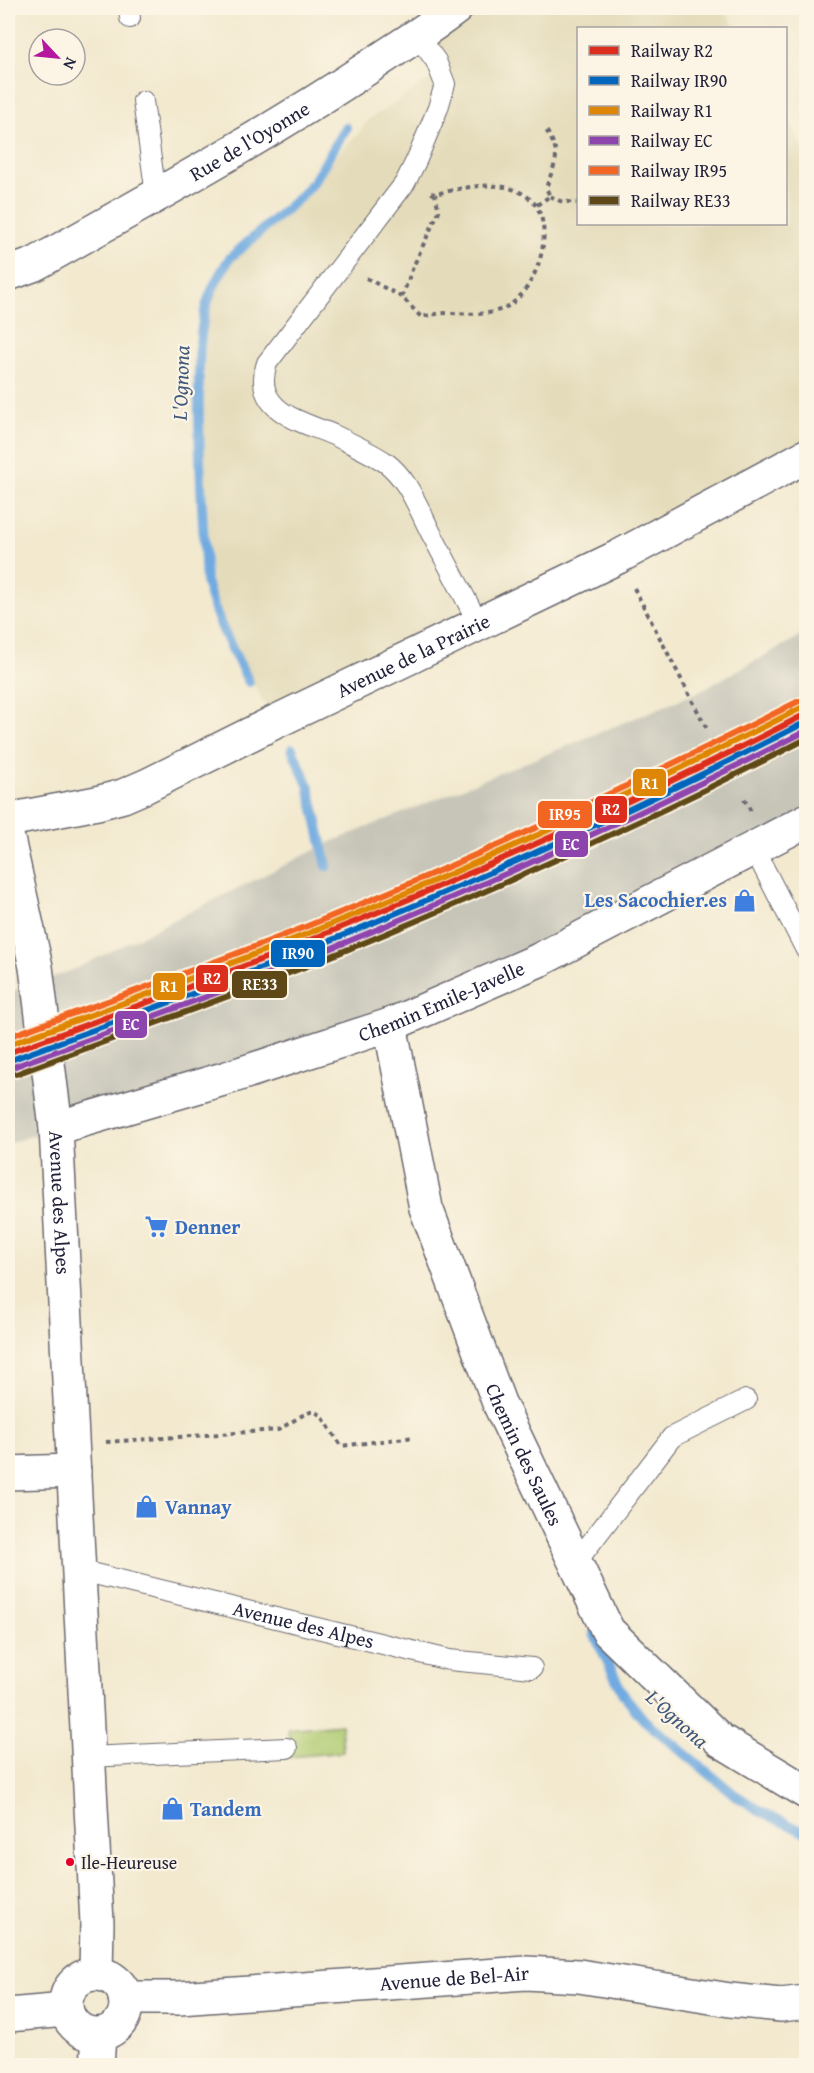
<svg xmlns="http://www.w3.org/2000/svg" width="814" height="2073" font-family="'Gentium Book Plus',serif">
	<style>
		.built { fill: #e4dbba }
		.industrial { fill: #c6c5b8 }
		.green { fill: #afcb71; stroke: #687656; stroke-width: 1.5 }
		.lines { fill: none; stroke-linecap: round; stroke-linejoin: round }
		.stream { stroke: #70aae0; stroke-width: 10 }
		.service-casing { stroke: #6b686f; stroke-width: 22 }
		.minor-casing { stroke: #6b686f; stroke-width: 36 }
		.path { stroke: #6b686f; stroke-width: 4; stroke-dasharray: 4.5 4.5; stroke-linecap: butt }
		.service { stroke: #fff; stroke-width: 20 }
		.minor { stroke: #fff; stroke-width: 33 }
		.rail-1-casing { stroke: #fcf5e5; stroke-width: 10 }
		.rail-2-casing { stroke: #fcf5e5; stroke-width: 10 }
		.rail-3-casing { stroke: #fcf5e5; stroke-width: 10 }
		.rail-4-casing { stroke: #fcf5e5; stroke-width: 10 }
		.rail-5-casing { stroke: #fcf5e5; stroke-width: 10 }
		.rail-6-casing { stroke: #fcf5e5; stroke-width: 10 }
		.rail-1 { stroke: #dd2e1d; stroke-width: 6 }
		.rail-2 { stroke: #0065bd; stroke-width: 6 }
		.rail-3 { stroke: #de8606; stroke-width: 6 }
		.rail-4 { stroke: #8e44ad; stroke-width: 6 }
		.rail-5 { stroke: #f26522; stroke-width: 6 }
		.rail-6 { stroke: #5f4817; stroke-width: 6 }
		.bus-dot { fill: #e4002b; stroke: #fcf5e5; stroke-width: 2 }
		.labels { text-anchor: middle; stroke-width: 4.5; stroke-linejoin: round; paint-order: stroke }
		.bus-label { font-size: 18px; fill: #22223b; stroke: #fcf5e5; text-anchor: start }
		.street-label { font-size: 20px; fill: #22223b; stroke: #fcf5e5 }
		.shop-label { font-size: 20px; font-weight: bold; fill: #366cbe; stroke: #fcf5e5; text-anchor: start }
		.water-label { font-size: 21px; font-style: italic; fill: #41587d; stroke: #fcf5e5 }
		.line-badge { stroke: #fcf5e5; stroke-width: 2 }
		.badge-label { font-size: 16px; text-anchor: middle; font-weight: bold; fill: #fff }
	</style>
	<rect width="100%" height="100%" fill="#fcf5e5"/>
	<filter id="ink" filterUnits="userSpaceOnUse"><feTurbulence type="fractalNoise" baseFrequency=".0167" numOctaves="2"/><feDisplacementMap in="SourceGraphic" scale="12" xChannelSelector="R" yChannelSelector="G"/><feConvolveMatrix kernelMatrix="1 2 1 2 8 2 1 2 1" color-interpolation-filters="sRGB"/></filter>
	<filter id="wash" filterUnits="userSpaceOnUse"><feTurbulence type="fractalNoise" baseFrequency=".008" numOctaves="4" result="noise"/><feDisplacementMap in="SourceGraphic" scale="24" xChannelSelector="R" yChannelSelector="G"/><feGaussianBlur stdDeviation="1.35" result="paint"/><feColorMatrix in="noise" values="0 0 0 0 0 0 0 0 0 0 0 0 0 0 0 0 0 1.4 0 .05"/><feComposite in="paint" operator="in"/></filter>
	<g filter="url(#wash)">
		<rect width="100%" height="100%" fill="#f2e9cf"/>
		<!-- built -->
		<polygon class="built" points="456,8 723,8 735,28 578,28 578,224 786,224 786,115 806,152 806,456 275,722 251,680 213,600 203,421 207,320 213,294 224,270 244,249 303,198 341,150 360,132 368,120 441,72 417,35"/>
		<!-- industrial -->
		<polygon class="industrial" points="806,633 806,821 539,960 8,1144 8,993 73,970 331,842 696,693"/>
		<!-- green -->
		<polygon class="green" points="341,1724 343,1752 290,1757 288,1729"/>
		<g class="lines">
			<!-- stream -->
			<g class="stream">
				<path d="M249,682C232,649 215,618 206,581C203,517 198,453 199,389C199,365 199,340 204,316C208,295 218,276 230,258L300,197L314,181L346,128"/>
				<polyline points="292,749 309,787 327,866"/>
				<polyline points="594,1633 623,1694 644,1720 734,1794 762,1812 806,1833"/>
				<polyline points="802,2066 806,2048"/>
			</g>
		</g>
	</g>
	<g filter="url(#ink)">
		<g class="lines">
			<defs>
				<g id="service">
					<polyline points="129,8 130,18"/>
					<path d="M417,35L436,61L445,84L438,108L417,159L405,183L267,363C251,412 302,421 336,436C352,444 370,452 385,462C408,478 419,510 432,535C448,565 464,595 479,625"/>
					<polyline points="143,101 156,195"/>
					<polyline points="754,849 806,950"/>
					<polyline points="574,1565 672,1437 746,1400"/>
					<path id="s1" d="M78,1570L449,1660L532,1668"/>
					<polyline points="88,1757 287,1748"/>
				</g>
				<g id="minor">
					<path id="s2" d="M8,274L35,264C148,200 262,138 369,67C398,47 429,29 456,8"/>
					<path id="s3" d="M8,820L97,803L123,796L146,786L275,722L618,557L806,456"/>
					<path id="s4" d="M8,839L36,967L56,1128L97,1923L96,1974"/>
					<path id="s5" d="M390,1025L426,1208L499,1403L608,1631L720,1740L806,1792"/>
					<path id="s6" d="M56,1128L227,1078L390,1025L539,960L806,821"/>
					<polyline points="8,1473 74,1471"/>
					<circle cx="96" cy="2004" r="30"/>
					<path id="s7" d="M125,1998H179L526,1973L579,1976L730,2000L781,2005L806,2002"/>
					<polyline points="8,2015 66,2010"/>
					<polyline points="97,2066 99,2035"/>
				</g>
			</defs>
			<!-- service casing -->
			<use href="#service" class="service-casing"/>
			<!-- minor casing -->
			<use href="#minor" class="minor-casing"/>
			<!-- path -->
			<g class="path">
				<polyline points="550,196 560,201 578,203"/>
				<path d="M537,205L550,196L546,188C555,161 563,157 546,130"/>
				<path d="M366,278L402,297L421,317C430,315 440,313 449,313C469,313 490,317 508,306C539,288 561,218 525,195C499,178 463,188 435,194L431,193"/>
				<polyline points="402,297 413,267 439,211 435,194"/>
				<polyline points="634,588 708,731"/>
				<polyline points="744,799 752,813"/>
				<polyline points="106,1442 278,1430 303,1415 313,1411 321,1415 341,1446 414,1437"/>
			</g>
			<!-- service -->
			<use href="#service" class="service"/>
			<!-- minor -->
			<use href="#minor" class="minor"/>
			<defs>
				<path id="rail-1" d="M8,1053C109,1016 211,981 310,940C479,872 644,797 806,714"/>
				<path id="rail-2" d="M11,1060C111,1023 213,988 312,948C480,880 645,805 806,722"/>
				<path id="rail-3" d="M8,1045C107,1009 206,974 304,935C474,867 640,790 803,707"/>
				<path id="rail-4" d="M13,1067C114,1030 216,995 315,955C482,887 646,812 806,731"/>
				<path id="rail-5" d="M8,1037C107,1001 207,966 305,927C473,859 638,783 799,701"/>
				<path id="rail-6" d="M16,1074C116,1037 217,1002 317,962C483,895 647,821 806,739"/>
			</defs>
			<!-- rail-1 casing -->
			<use href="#rail-1" class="rail-1-casing"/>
			<!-- rail-2 casing -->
			<use href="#rail-2" class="rail-2-casing"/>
			<!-- rail-3 casing -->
			<use href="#rail-3" class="rail-3-casing"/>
			<!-- rail-4 casing -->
			<use href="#rail-4" class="rail-4-casing"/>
			<!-- rail-5 casing -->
			<use href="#rail-5" class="rail-5-casing"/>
			<!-- rail-6 casing -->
			<use href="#rail-6" class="rail-6-casing"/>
			<!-- rail-1 -->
			<use href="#rail-1" class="rail-1"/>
			<!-- rail-2 -->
			<use href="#rail-2" class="rail-2"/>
			<!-- rail-3 -->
			<use href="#rail-3" class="rail-3"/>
			<!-- rail-4 -->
			<use href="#rail-4" class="rail-4"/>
			<!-- rail-5 -->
			<use href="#rail-5" class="rail-5"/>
			<!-- rail-6 -->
			<use href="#rail-6" class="rail-6"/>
		</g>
	</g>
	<!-- icons -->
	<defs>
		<symbol id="shop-bare" viewBox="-9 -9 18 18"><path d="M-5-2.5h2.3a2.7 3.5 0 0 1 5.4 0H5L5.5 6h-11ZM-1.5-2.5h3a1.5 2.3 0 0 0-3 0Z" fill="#3f7fe0" stroke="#fcf5e5" stroke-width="2.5" paint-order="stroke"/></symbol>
		<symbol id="supermarket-bare" viewBox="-9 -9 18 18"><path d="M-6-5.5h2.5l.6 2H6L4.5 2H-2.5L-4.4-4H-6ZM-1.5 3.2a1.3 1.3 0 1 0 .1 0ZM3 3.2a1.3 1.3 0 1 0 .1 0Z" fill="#3f7fe0" stroke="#fcf5e5" stroke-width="2.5" paint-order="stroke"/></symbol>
	</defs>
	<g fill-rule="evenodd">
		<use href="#shop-bare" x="728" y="884" width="33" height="33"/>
		<use href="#supermarket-bare" x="140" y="1210" width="33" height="33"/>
		<use href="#shop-bare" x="130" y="1490" width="33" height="33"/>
		<use href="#shop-bare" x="156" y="1792" width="33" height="33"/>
	</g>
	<!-- markers -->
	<circle class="bus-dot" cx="70" cy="1862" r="5"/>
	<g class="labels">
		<!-- bus labels -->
		<g class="bus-label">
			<text x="81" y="1869">Ile-Heureuse</text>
		</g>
		<!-- street labels -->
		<g class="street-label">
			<text dy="7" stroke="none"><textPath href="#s2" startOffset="276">Rue de l'Oyonne</textPath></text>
			<text dy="7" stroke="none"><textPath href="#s3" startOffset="440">Avenue de la Prairie</textPath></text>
			<text dy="7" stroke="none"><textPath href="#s6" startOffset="406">Chemin Emile-Javelle</textPath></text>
			<text dy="7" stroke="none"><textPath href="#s4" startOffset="368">Avenue des Alpes</textPath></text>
			<text dy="7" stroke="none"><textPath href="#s5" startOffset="452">Chemin des Saules</textPath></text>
			<text dy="7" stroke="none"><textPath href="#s1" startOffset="232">Avenue des Alpes</textPath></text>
			<text dy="7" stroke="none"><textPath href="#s7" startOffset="330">Avenue de Bel-Air</textPath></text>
		</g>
		<!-- shop labels -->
		<g class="shop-label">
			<text x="727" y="907" text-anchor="end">Les Sacochier.es</text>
			<text x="175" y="1234">Denner</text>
			<text x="165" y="1514">Vannay</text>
			<text x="190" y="1816">Tandem</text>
		</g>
		<!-- water labels -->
		<g class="water-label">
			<text transform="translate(181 383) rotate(-88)" y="7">L'Ognona</text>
			<text transform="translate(677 1719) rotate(42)" y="7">L'Ognona</text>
		</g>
	</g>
	<g class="line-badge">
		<rect x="632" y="768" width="35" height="29" rx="6" fill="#de8606"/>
		<rect x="594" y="795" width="34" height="29" rx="6" fill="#dd2e1d"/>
		<rect x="537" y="800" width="56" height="29" rx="6" fill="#f26522"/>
		<rect x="554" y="830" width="35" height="28" rx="6" fill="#8e44ad"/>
		<rect x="270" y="939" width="56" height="29" rx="6" fill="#0065bd"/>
		<rect x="195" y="964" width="34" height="29" rx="6" fill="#dd2e1d"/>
		<rect x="231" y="970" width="57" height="29" rx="6" fill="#5f4817"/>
		<rect x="152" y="972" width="34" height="29" rx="6" fill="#de8606"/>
		<rect x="114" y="1010" width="34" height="29" rx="6" fill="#8e44ad"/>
	</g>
	<g class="badge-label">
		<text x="650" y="789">R1</text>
		<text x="611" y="815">R2</text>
		<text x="565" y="820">IR95</text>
		<text x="571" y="850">EC</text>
		<text x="298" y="959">IR90</text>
		<text x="212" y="984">R2</text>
		<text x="260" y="990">RE33</text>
		<text x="169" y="992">R1</text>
		<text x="131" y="1030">EC</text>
	</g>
	<!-- margin -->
	<rect width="814" height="2073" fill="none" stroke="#fcf5e5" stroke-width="30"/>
	<!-- legend -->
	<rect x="577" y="27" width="210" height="198" fill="#fcf5e5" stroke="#a5a1a1" stroke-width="1.5"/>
	<rect x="589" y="46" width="30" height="9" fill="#dd2e1d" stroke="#a5a1a1" stroke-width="1.5"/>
	<text x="631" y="57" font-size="18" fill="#22223b">Railway R2</text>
	<rect x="589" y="76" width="30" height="9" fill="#0065bd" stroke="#a5a1a1" stroke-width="1.5"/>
	<text x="631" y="87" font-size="18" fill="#22223b">Railway IR90</text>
	<rect x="589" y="106" width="30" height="9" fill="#de8606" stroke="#a5a1a1" stroke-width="1.5"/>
	<text x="631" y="117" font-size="18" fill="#22223b">Railway R1</text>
	<rect x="589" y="136" width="30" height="9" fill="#8e44ad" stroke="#a5a1a1" stroke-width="1.5"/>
	<text x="631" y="147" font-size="18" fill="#22223b">Railway EC</text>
	<rect x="589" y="166" width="30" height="9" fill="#f26522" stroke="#a5a1a1" stroke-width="1.5"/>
	<text x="631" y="177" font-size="18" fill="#22223b">Railway IR95</text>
	<rect x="589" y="196" width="30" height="9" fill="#5f4817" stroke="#a5a1a1" stroke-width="1.5"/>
	<text x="631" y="207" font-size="18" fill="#22223b">Railway RE33</text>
	<!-- north arrow -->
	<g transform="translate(57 57) rotate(116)"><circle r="28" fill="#fcf5e5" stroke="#a5a1a1" stroke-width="1.5"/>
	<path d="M0-4.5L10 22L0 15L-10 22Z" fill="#b5179e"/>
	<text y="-9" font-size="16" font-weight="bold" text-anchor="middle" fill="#22223b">N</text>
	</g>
</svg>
